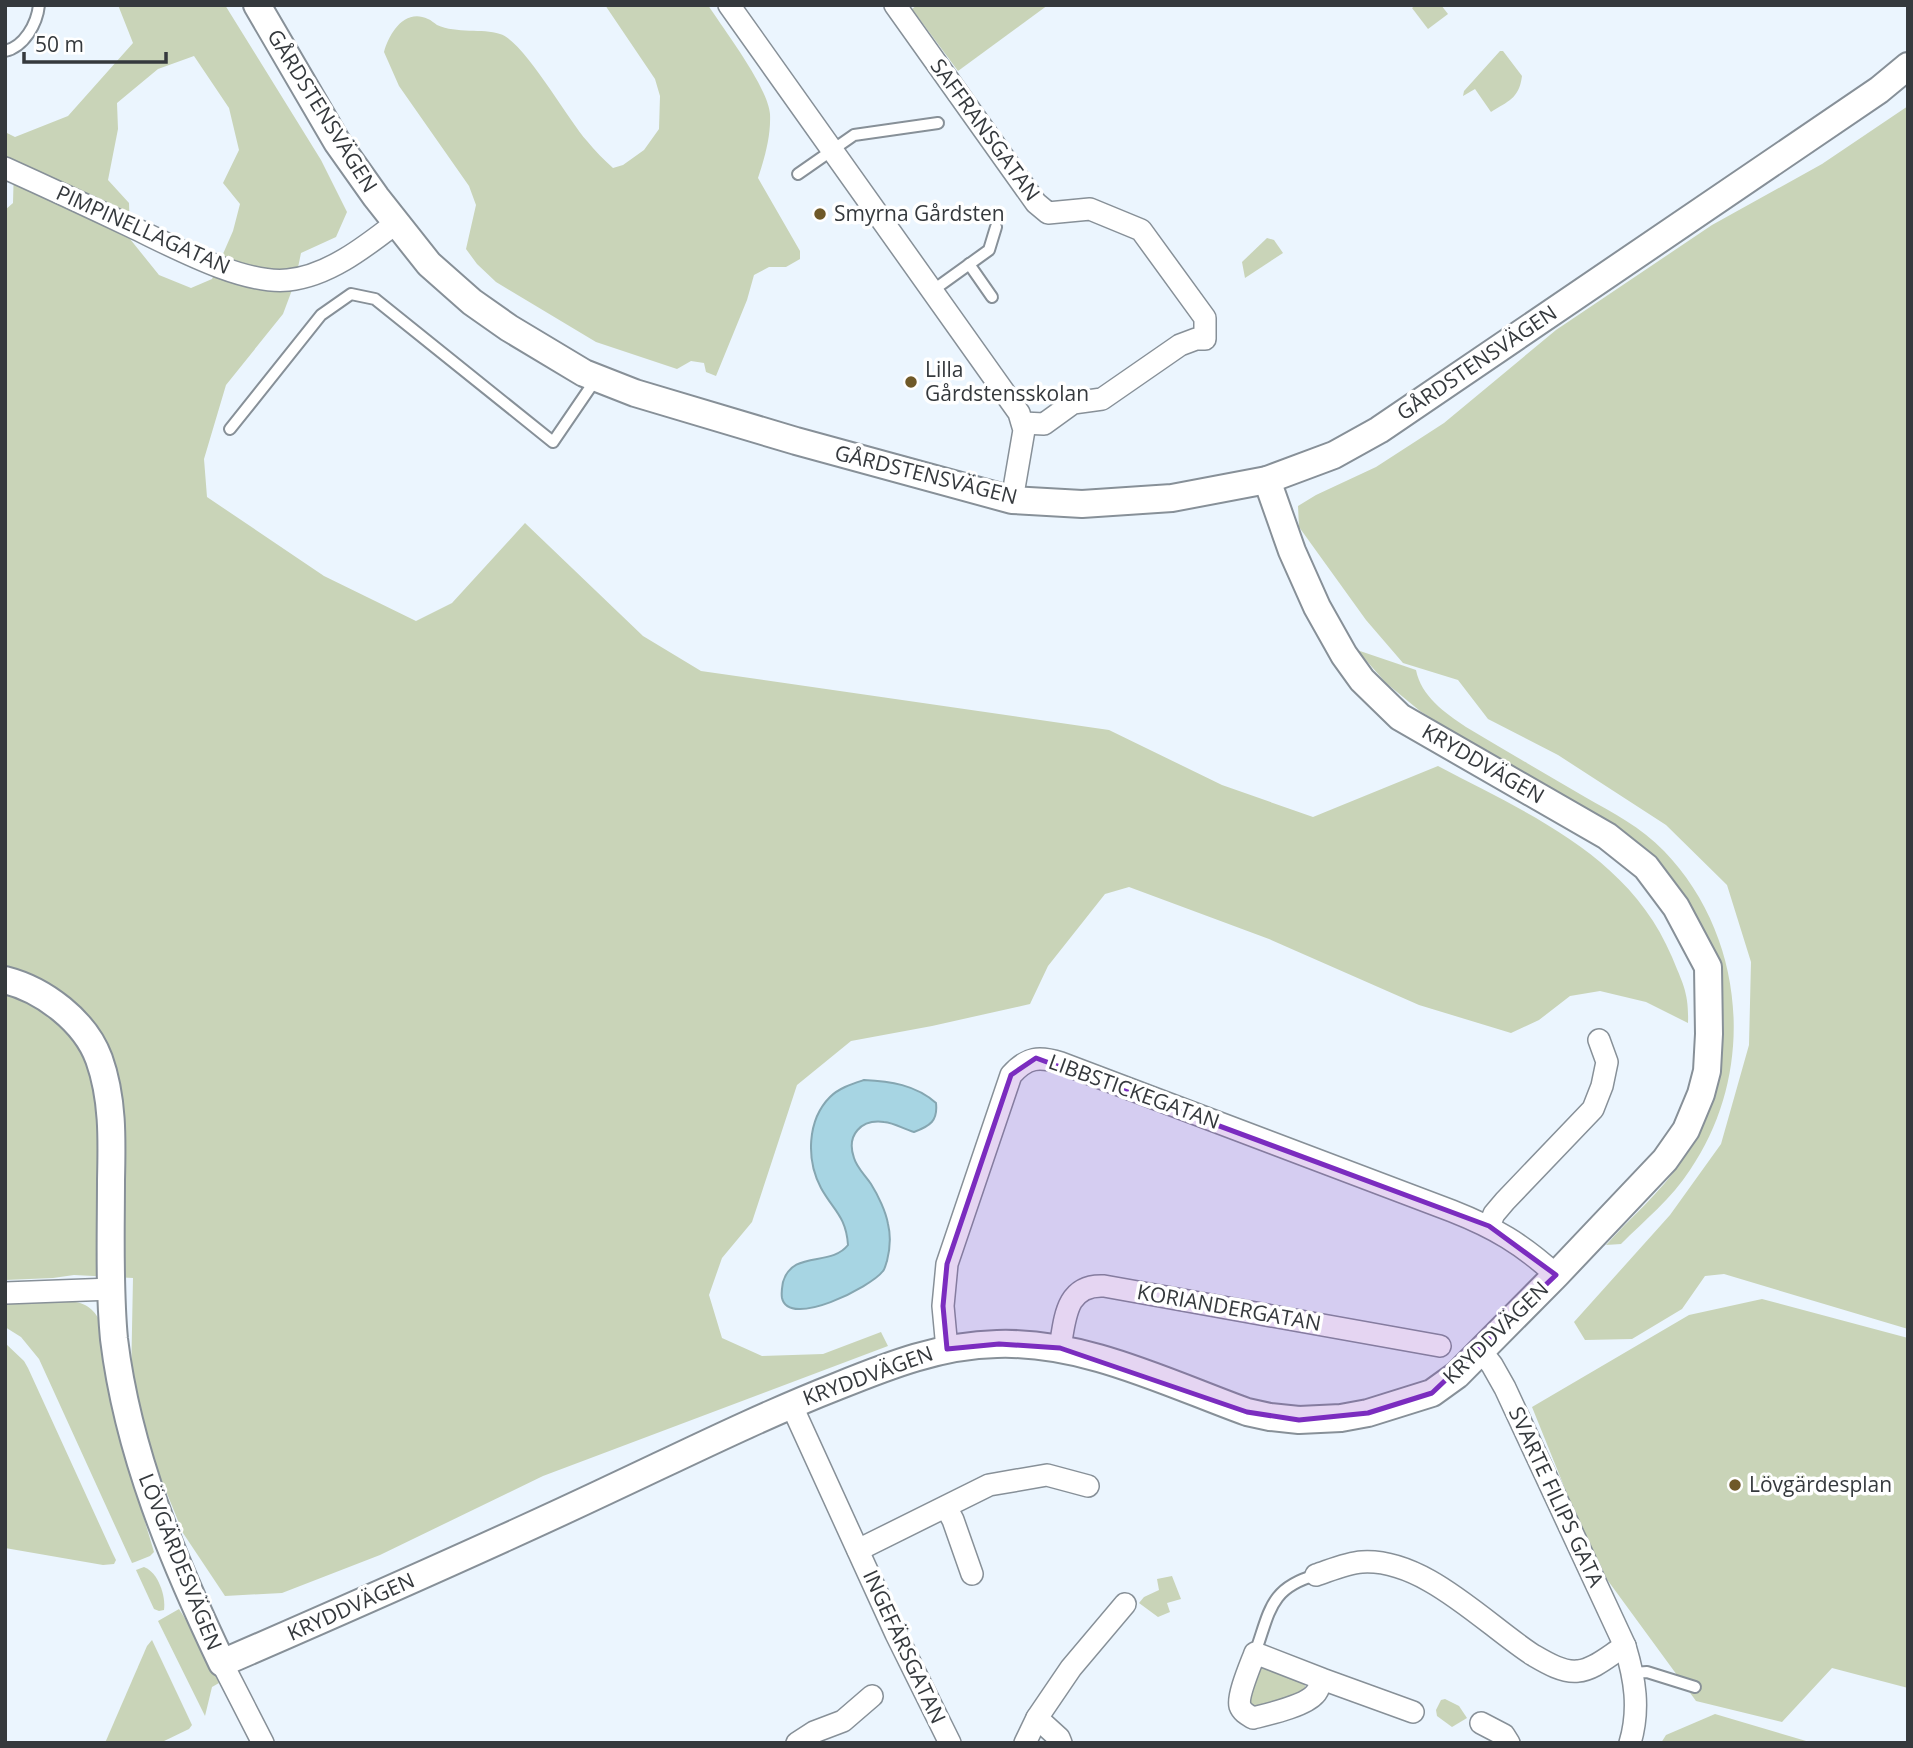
<svg xmlns="http://www.w3.org/2000/svg" width="1913" height="1748" font-family="'Open Sans',sans-serif">
	<style>
		.green { fill: #c9d4b8; fill-rule: evenodd }
		.water { fill: #a7d5e3; stroke: #85a6b1; stroke-width: 2 }
		.lines { fill: none; stroke-linecap: round; stroke-linejoin: round }
		.service-casing { stroke: #879098; stroke-width: 14 }
		.minor-casing { stroke: #879098; stroke-width: 24 }
		.tertiary-casing { stroke: #879098; stroke-width: 30 }
		.service { stroke: #fff; stroke-width: 10 }
		.minor { stroke: #fff; stroke-width: 21 }
		.tertiary { stroke: #fff; stroke-width: 26 }
		.marked { fill: #7b2cbf; fill-opacity: 0.2; stroke: #7b2cbf; stroke-width: 5; stroke-linejoin: round }
		.poi-dot { fill: #6f5928; stroke: #fff; stroke-width: 2.5 }
		.labels { text-anchor: middle; stroke-width: 7; stroke-linejoin: round; paint-order: stroke }
		.street-label { font-size: 21px; fill: #35393d; stroke: #fff }
		.poi-label { font-size: 21px; fill: #35393d; stroke: #fff; text-anchor: start }
	</style>
	<rect width="100%" height="100%" fill="#ebf5fe"/>
	<!-- green -->
	<g class="green">
		<path d="M118,5H225L321,160L347,212L336,237L301,253L295,282L283,314L226,385L204,459L207,497L324,576L416,621L452,603L525,523L643,636L701,671L1109,730L1222,785L1313,817L1438,766C1529,814 1630,856 1672,957C1683,984 1689,993 1688,1023L1646,1002L1600,991L1570,996L1539,1020L1511,1033L1419,1005L1269,939L1129,887L1105,894L1048,966L1030,1004L932,1026L851,1041L797,1085L752,1222L722,1258L709,1295L722,1338L762,1356L823,1354L881,1332L888,1346L543,1476L380,1555L282,1593L225,1596L183,1533L153,1459L131,1380L133,1278L74,1275L53,1278L5,1280V210L13,203L14,164L5,157V132L15,137L68,116L133,43ZM194,56L229,108L239,150L223,183L240,204L233,231L212,279L191,288L159,275L130,239L129,203L108,180L118,129L117,103L158,69Z"/>
		<path d="M605,5H708C724,30 768,87 770,114C771,136 765,157 758,178L800,251V259L786,267H769L754,275L747,300L716,376L706,372L704,363L691,361L677,369L596,342L496,282L477,264L466,249L476,205L469,186L399,86L384,52C389,34 404,8 428,19C431,20 434,23 437,25C457,34 482,28 500,34C523,40 568,120 587,141C595,151 604,160 613,168L623,165L644,150L659,129L660,96L655,79Z"/>
		<polygon points="917,5 1048,5 958,71 912,9"/>
		<polygon points="1416,5 1441,5 1448,14 1428,29 1412,8"/>
		<path d="M1500,51H1503L1522,76C1519,99 1508,101 1491,112L1475,89L1463,96L1464,91Z"/>
		<polygon points="1908,106 1908,1329 1724,1274 1705,1276 1682,1309 1632,1339 1585,1340 1574,1322 1670,1215 1721,1144 1749,1045 1751,962 1727,885 1666,825 1558,755 1488,719 1458,680 1403,663 1366,620 1299,527 1298,506 1316,495 1376,467 1444,423 1556,330 1712,225 1822,164"/>
		<polygon points="1267,238 1274,240 1283,253 1245,278 1242,262"/>
		<path d="M1357,650L1416,670C1421,696 1445,713 1466,727C1505,750 1545,774 1585,797C1613,813 1641,827 1664,851C1746,936 1757,1072 1690,1170C1672,1198 1644,1221 1621,1244L1606,1245C1630,1218 1661,1192 1681,1162C1744,1067 1736,951 1661,866L1420,711L1386,683Z"/>
		<polygon points="1762,1299 1908,1338 1908,1688 1832,1668 1782,1722 1696,1701 1595,1563 1532,1407 1689,1315"/>
		<path d="M69,1301C87,1303 95,1309 102,1326L128,1465L154,1552L150,1556L135,1562L132,1563L39,1359L21,1337L5,1327V1302Z"/>
		<polygon points="5,1343 24,1361 28,1368 113,1554 116,1560 114,1564 103,1565 5,1548"/>
		<path d="M144,1567C158,1572 166,1596 164,1610L159,1611L154,1609L136,1570Z"/>
		<polygon points="1172,1576 1181,1599 1167,1603 1170,1612 1158,1617 1139,1603 1144,1597 1159,1590 1157,1579"/>
		<polygon points="179,1609 197,1637 219,1683 212,1687 205,1716 158,1621"/>
		<polygon points="152,1640 192,1725 189,1729 160,1743 105,1743 147,1646"/>
		<polygon points="1262,1665 1302,1677 1307,1692 1264,1710 1252,1706 1249,1701 1255,1670"/>
		<polygon points="1445,1699 1459,1706 1467,1718 1452,1727 1437,1716 1436,1710 1441,1700"/>
		<polygon points="1715,1714 1813,1743 1661,1743 1666,1735"/>
	</g>
	<!-- water -->
	<path class="water" d="M864,1080C890,1081 916,1085 936,1103C938,1121 930,1126 914,1132C903,1129 895,1123 884,1122C861,1119 846,1135 854,1158C857,1168 865,1175 871,1184C878,1195 886,1212 888,1224C891,1236 890,1249 887,1261C886,1263 885,1269 883,1271C871,1287 789,1329 782,1298C781,1292 782,1288 783,1282C792,1250 831,1267 848,1245C846,1216 833,1210 821,1188C806,1160 807,1120 830,1097C839,1088 852,1084 864,1080Z"/>
	<g class="lines">
		<defs>
			<g id="service">
				<path d="M5,51C24,47 37,24 39,5"/>
				<polyline points="798,174 854,135 938,123"/>
				<polyline points="969,264 992,297"/>
				<polyline points="932,291 989,250 996,227"/>
				<polyline points="230,429 321,315 351,294 375,299 553,442 596,379"/>
				<path d="M1255,1653C1270,1612 1269,1588 1316,1575"/>
				<polyline points="1633,1673 1647,1672 1695,1687"/>
			</g>
			<g id="minor">
				<polyline points="729,5 1019,413 1024,430 1012,500"/>
				<polyline points="895,5 1036,203 1048,213 1090,209 1141,230 1205,318 1205,339 1196,339 1180,345 1102,399 1073,403 1044,424 1023,423"/>
				<path d="M5,168C47,187 90,207 132,227C172,246 243,285 288,280C328,276 365,247 396,223"/>
				<polyline points="1489,1226 1494,1214 1505,1201 1593,1109 1602,1086 1607,1062 1599,1040"/>
				<polyline points="5,1293 112,1289"/>
				<path d="M1060,1348C1065,1318 1066,1284 1104,1286L1440,1346"/>
				<path d="M947,1349L943,1306L947,1264L1011,1075C1027,1057 1039,1056 1061,1063L1452,1211C1495,1228 1522,1244 1556,1275"/>
				<path d="M1481,1351L1492,1365L1505,1388L1625,1646C1635,1679 1640,1709 1630,1743"/>
				<polyline points="791,1404 896,1634 950,1743"/>
				<polyline points="946,1507 953,1520 972,1574"/>
				<polyline points="858,1550 989,1485 1047,1475 1088,1486"/>
				<path d="M1316,1575C1331,1570 1347,1563 1362,1562C1424,1558 1485,1624 1533,1655C1545,1662 1563,1673 1578,1671C1594,1670 1611,1654 1625,1646"/>
				<polyline points="222,1663 263,1743"/>
				<path d="M1322,1679L1255,1653C1251,1664 1237,1696 1240,1706C1242,1712 1248,1715 1253,1718C1269,1714 1305,1706 1315,1694C1319,1690 1320,1684 1322,1679L1413,1712"/>
				<polyline points="1037,1718 1059,1738 1061,1743"/>
				<polyline points="1481,1723 1504,1735 1509,1743"/>
				<polyline points="797,1743 814,1732 843,1721 872,1696"/>
				<polyline points="1025,1743 1037,1718 1071,1668 1125,1604"/>
			</g>
			<g id="tertiary">
				<polyline points="257,5 337,142 376,197 429,264 472,302 509,328 584,373 635,393 796,441 1012,500 1082,504 1172,498 1267,480 1334,455 1379,430 1879,90 1908,66"/>
				<path d="M5,980C44,990 85,1021 99,1059C113,1098 112,1139 111,1180C111,1232 109,1286 114,1339C128,1454 173,1560 222,1663C351,1607 479,1551 606,1491C683,1455 759,1417 838,1386C890,1365 941,1345 997,1344C1084,1341 1167,1383 1247,1412L1270,1417L1299,1420L1341,1418L1368,1413L1432,1393L1457,1375L1556,1275L1665,1160L1686,1130L1701,1094L1707,1071L1709,1034L1708,967L1676,907L1646,867L1607,836L1400,717L1362,680L1344,655L1317,607L1292,551L1267,480"/>
			</g>
		</defs>
		<!-- service casing -->
		<use href="#service" class="service-casing"/>
		<!-- minor casing -->
		<use href="#minor" class="minor-casing"/>
		<!-- tertiary casing -->
		<use href="#tertiary" class="tertiary-casing"/>
		<!-- service -->
		<use href="#service" class="service"/>
		<!-- minor -->
		<use href="#minor" class="minor"/>
		<!-- tertiary -->
		<use href="#tertiary" class="tertiary"/>
	</g>
	<!-- marked area -->
	<path class="marked" d="M1036,1058L1489,1226L1556,1275L1432,1393L1368,1413L1299,1420L1247,1412L1060,1348L999,1344L947,1349L943,1306L947,1264L1011,1075Z"/>
	<!-- markers -->
	<g class="poi-dot">
		<circle cx="820" cy="214" r="7"/>
		<circle cx="911" cy="382" r="7"/>
		<circle cx="1735" cy="1485" r="7"/>
	</g>
	<g class="labels">
		<!-- street labels -->
		<g class="street-label">
			<text transform="translate(322 111) rotate(58)" y="7">GÅRDSTENSVÄGEN</text>
			<text transform="translate(985 130) rotate(54)" y="7">SAFFRANSGATAN</text>
			<text transform="translate(143 230) rotate(24)" y="7">PIMPINELLAGATAN</text>
			<text transform="translate(1477 363) rotate(-34)" y="7">GÅRDSTENSVÄGEN</text>
			<text transform="translate(926 475) rotate(14)" y="7">GÅRDSTENSVÄGEN</text>
			<text transform="translate(1483 764) rotate(30)" y="7">KRYDDVÄGEN</text>
			<text transform="translate(1134 1092) rotate(20)" y="7">LIBBSTICKEGATAN</text>
			<text transform="translate(1229 1308) rotate(10)" y="7">KORIANDERGATAN</text>
			<text transform="translate(1496 1333) rotate(-44)" y="7">KRYDDVÄGEN</text>
			<text transform="translate(868 1376) rotate(-20)" y="7">KRYDDVÄGEN</text>
			<text transform="translate(1556 1497) rotate(65)" y="7">SVARTE FILIPS GATA</text>
			<text transform="translate(180 1562) rotate(68)" y="7">LÖVGÄRDESVÄGEN</text>
			<text transform="translate(351 1607) rotate(-24)" y="7">KRYDDVÄGEN</text>
			<text transform="translate(904 1647) rotate(65)" y="7">INGEFÄRSGATAN</text>
		</g>
		<!-- poi labels -->
		<g class="poi-label">
			<text x="834" y="221">Smyrna Gårdsten</text>
			<text x="925" y="377">Lilla<tspan x="925" dy="24">Gårdstensskolan</tspan></text>
			<text x="1749" y="1492">Lövgärdesplan</text>
		</g>
	</g>
	<!-- border -->
	<rect width="1913" height="1748" fill="none" stroke="#35393d" stroke-width="14"/>
	<!-- scale -->
	<path d="M24 52v10h142v-10" fill="none" stroke="#35393d" stroke-width="3.5"/>
	<text x="35" y="52" font-size="21" fill="#35393d" stroke="#ffffff" stroke-width="5" paint-order="stroke">50 m</text>
</svg>
